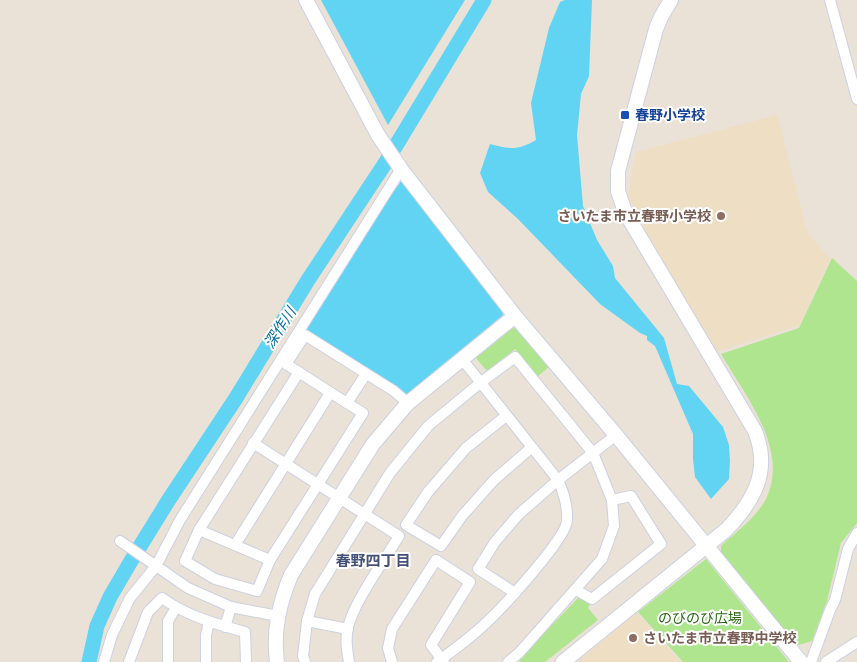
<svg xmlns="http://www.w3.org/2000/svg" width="857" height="662" font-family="'Golos Text','Noto Sans JP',sans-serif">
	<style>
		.education { fill: #eedec4 }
		.green { fill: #b0e58f }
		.water { fill: #62d4f3 }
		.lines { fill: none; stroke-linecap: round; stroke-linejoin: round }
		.river { stroke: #62d4f3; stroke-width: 15 }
		.street-casing { stroke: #ccd1e1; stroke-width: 12 }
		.secondary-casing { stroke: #ccd1e1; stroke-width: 16 }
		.street { stroke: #fff; stroke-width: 10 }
		.secondary { stroke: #fff; stroke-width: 14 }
		.transit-dot { fill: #1a4fb4; stroke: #fff; stroke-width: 2 }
		.education-dot { fill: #8d6e63; stroke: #fff; stroke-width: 2 }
		.labels { text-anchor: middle; stroke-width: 4; stroke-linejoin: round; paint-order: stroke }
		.transit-label { font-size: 14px; font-weight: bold; fill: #164399; stroke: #fff; text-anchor: start }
		.education-label { font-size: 14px; font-weight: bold; fill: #785e54; stroke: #fff; text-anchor: end }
		.park-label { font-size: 14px; fill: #296515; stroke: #fff }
		.water-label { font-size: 15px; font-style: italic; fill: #076e9a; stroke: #fff }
		.neighbourhood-label { font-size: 15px; font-weight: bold; fill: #465178; stroke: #fff }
	</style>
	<rect width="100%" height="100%" fill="#eae1d7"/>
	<!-- education -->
	<g class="education">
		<polygon points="777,115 808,234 830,258 800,325 712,353 628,197 636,152"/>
		<polygon points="637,613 681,662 577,662"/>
	</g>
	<!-- green -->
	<g class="green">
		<path d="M832,258L857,281V523L841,543L827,601L812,641L795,646L721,554V546C736,532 756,518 766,499C790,450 745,395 721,354L799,328Z"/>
		<polygon points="512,328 521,329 550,366 537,377 515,349 487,371 476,358"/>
		<polygon points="706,559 789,662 683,662 638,612"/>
		<polygon points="579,597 590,604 588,608 598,620 545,662 521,662 519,659"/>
	</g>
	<!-- water -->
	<g class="water">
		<polygon points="321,0 465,0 388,125"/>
		<path d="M565,0H592L589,76L581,94L577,135L583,206L597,240L613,266L615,278L664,338L677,384L689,386L723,427L729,445L730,461L729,479L711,499L695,477L693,459V434L655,346L647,340V336L640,333L600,304L518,219L488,192L480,173L490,144C510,149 517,151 536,140L531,103L549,28L560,2Z"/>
		<polygon points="402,180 502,309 503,315 406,395 305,331 380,211"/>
	</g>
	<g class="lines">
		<!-- river -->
		<polyline class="river" points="89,662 97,626 110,597 131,561 168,501 236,398 308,280 386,162 484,0"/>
		<defs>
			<g id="street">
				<polyline points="830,0 857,99"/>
				<path d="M299,372L199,530L185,561L215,579L257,591L270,560L363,413C337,397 311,380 286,364L305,335L394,391L408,403"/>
				<polyline points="347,403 366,374"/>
				<polyline points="506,416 466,448 428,492 406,525 441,546 462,516 494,480 531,448"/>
				<path d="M253,443L399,536C383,563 356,598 348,627C345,639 347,651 349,662"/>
				<polyline points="199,530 270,560"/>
				<polyline points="120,541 188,588 231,607 278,616"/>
				<polyline points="235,545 330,393"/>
				<polyline points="576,590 592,599 661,544 631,496 612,500"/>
				<polyline points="515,593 478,569 495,542 518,515 558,480 616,435"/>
				<polyline points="307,621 348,629"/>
				<polyline points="225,627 231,607"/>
				<polyline points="104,662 112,635 130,598 156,566 180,520 401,169"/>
				<path d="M129,662L148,612L162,598C187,616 216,624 245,632L246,662"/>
				<polyline points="168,662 168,621 176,608"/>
				<polyline points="206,662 206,635 209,622"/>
				<polyline points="305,662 303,656 307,621 315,594 390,473 428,426 480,383 515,357 593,453 612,500 614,526 602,559 519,653 508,662"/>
				<polyline points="392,662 388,648 392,629 436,560 470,582 431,645 444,662"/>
				<path d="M437,662C454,650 471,637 486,623C502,608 565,540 567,521C568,506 564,493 558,480L462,359"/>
				<polyline points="811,662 830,610 835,600 848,549 857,533"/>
				<polyline points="826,662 857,642"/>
			</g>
			<g id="secondary">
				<polyline points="306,0 378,135 401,169 515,316 616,435 801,662"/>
				<path d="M277,662C273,631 279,604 291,575L373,444L408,403L515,316"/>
				<path d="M563,662L726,530C754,501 771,471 755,431L625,212L618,191V171L656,29L661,17L671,0"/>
			</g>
		</defs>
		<!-- street casing -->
		<use href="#street" class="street-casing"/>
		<!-- secondary casing -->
		<use href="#secondary" class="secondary-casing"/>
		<!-- street -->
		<use href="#street" class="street"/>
		<!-- secondary -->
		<use href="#secondary" class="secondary"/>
	</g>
	<!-- markers -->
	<rect class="transit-dot" x="620" y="110" width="10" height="10" rx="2.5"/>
	<g class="education-dot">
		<circle cx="721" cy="216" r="5"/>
		<circle cx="633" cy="638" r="5"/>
	</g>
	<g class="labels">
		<!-- transit labels -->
		<g class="transit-label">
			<text x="635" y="120">春野小学校</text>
		</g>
		<!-- education labels -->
		<g class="education-label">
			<text x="711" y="221">さいたま市立春野小学校</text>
			<text x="643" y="643" text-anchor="start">さいたま市立春野中学校</text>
		</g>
		<!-- park labels -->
		<g class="park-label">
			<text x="700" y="623">のびのび広場</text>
		</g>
		<!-- water labels -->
		<g class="water-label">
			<text transform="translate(280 328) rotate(-57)" y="5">深作川</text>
		</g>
		<!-- neighbourhood labels -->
		<g class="neighbourhood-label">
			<text x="373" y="566">春野四丁目</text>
		</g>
	</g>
</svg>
